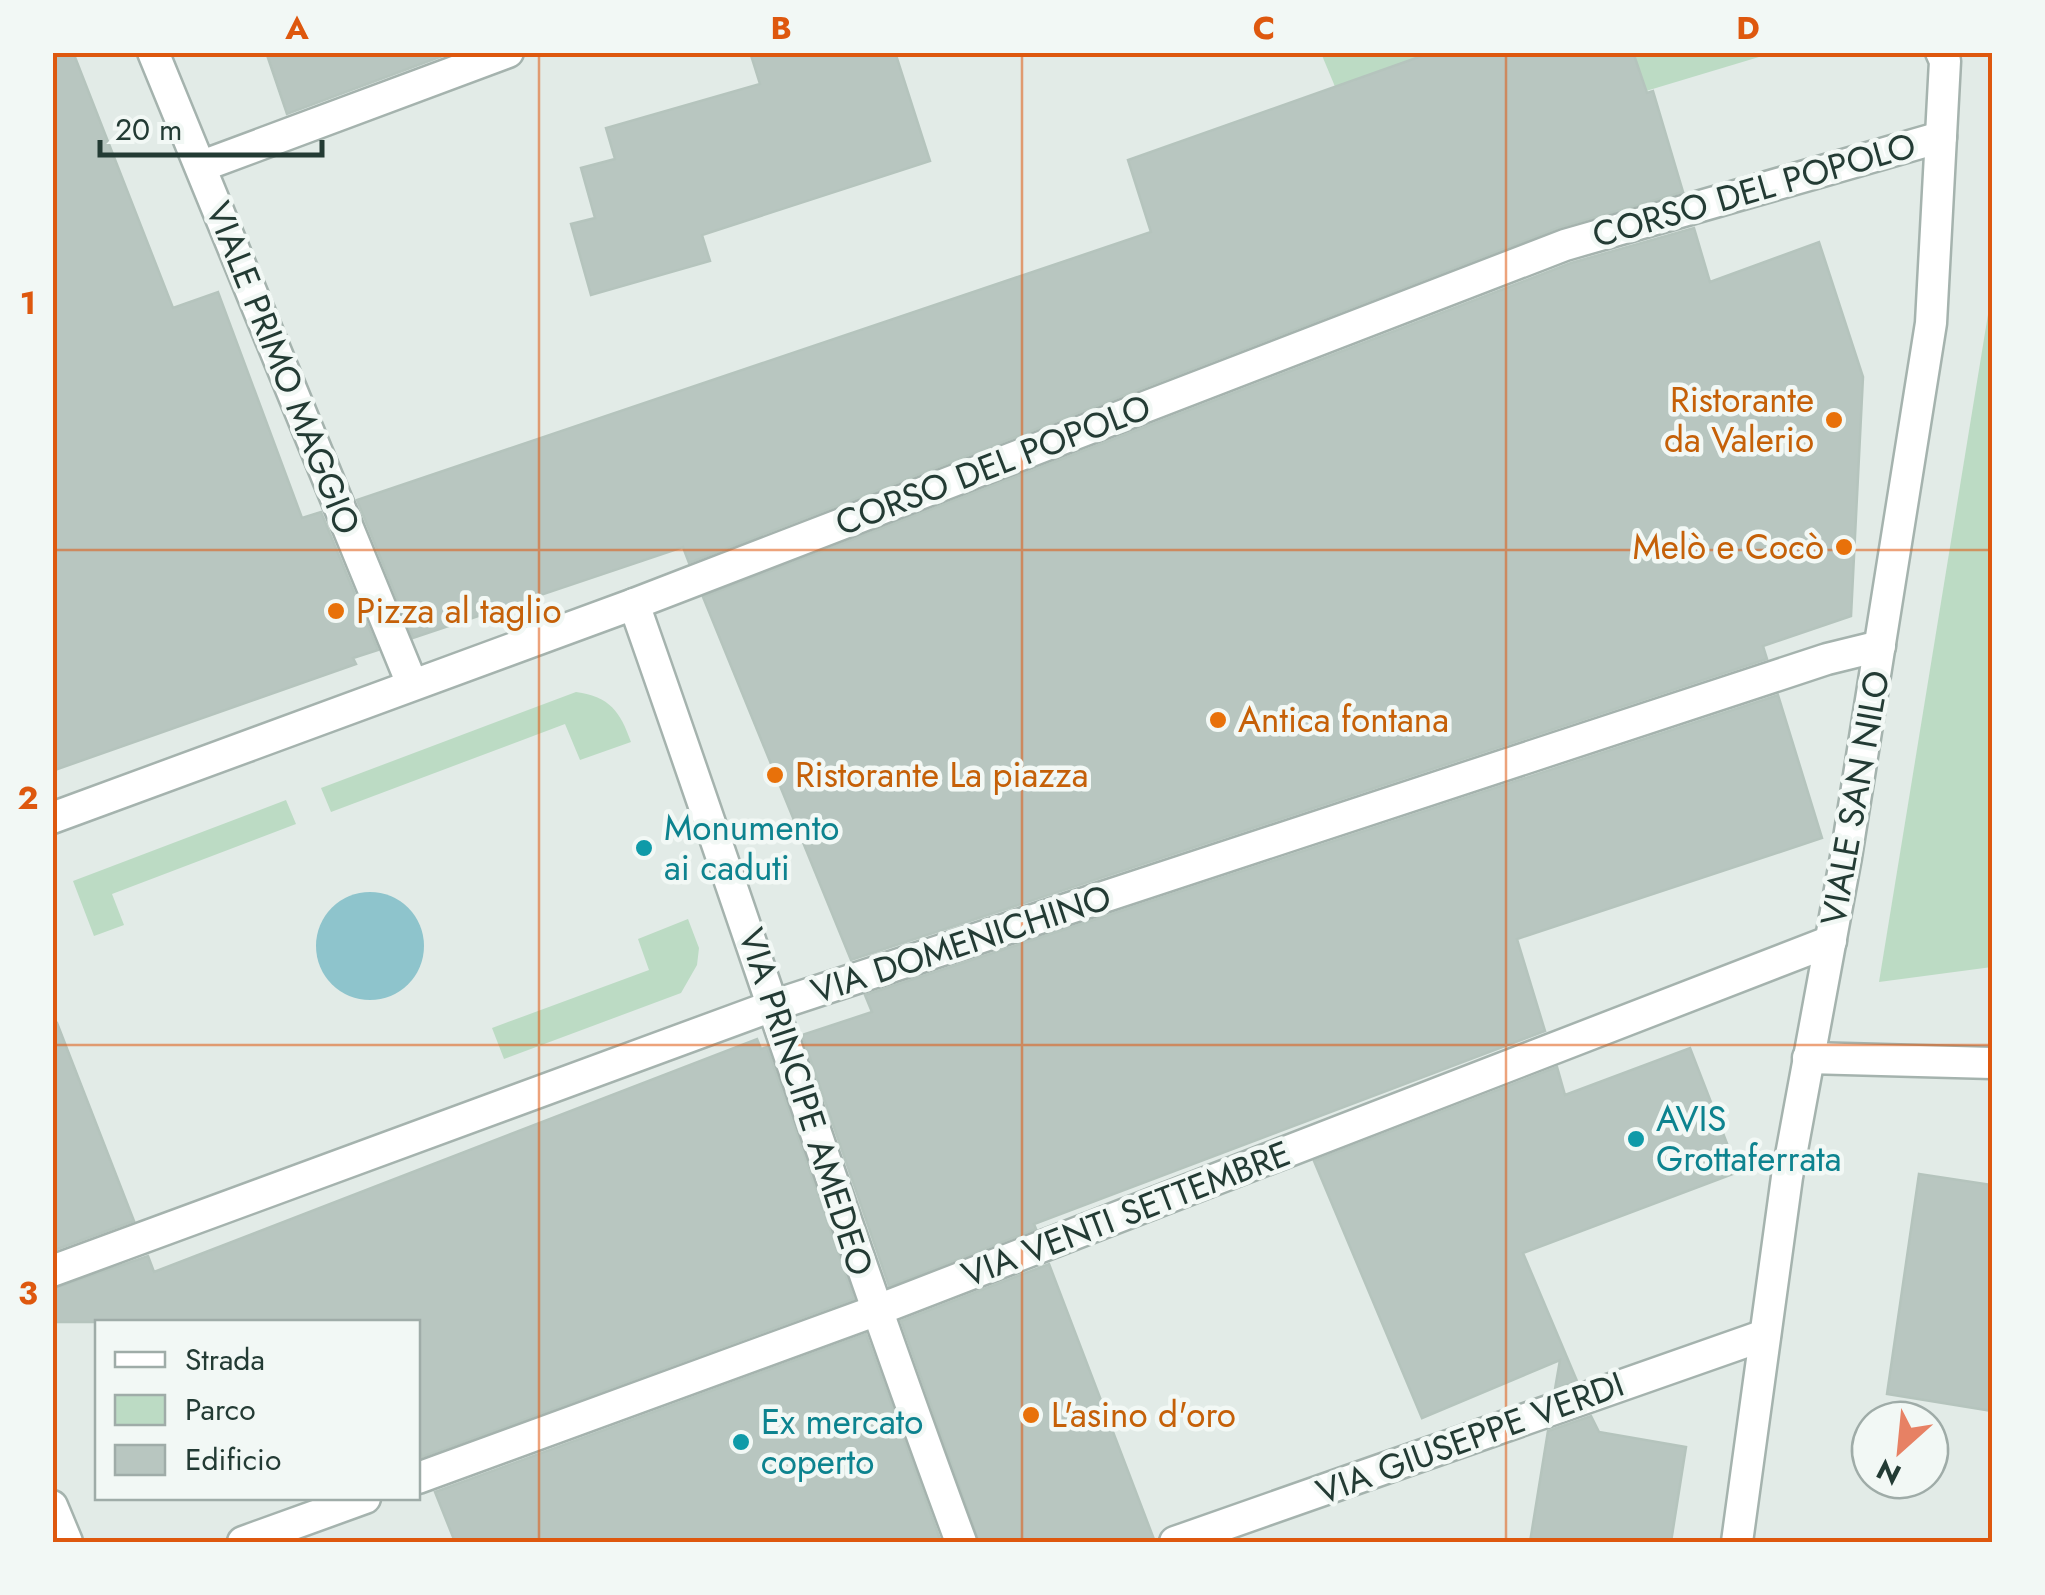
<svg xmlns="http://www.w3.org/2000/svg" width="2045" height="1595" font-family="Jost,sans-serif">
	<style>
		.green { fill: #bcdbc4 }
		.water { fill: #8ec4cc }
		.building { fill: #b8c6c0; stroke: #b5c4bd; stroke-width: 2.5 }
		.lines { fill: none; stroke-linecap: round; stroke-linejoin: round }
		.minor-casing { stroke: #a5b3ae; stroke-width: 35 }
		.minor { stroke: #fff; stroke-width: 30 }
		.grid { fill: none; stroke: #de580e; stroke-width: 2.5; stroke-opacity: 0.55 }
		.food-dot { fill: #e8710a; stroke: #f2f8f5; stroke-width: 4 }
		.culture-dot { fill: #0f9aa8; stroke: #f2f8f5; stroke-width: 4 }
		.labels { text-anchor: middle; stroke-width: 9; stroke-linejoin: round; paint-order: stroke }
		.street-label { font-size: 35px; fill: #233b34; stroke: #f2f8f5 }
		.food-label { font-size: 35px; fill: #c56008; stroke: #f2f8f5; text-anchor: start }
		.culture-label { font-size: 35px; fill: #0d838f; stroke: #f2f8f5; text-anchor: start }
		.neatline { fill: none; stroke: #de580e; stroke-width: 4 }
		.grid-label { font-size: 32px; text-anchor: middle; font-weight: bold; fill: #de580e }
	</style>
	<rect width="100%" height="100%" fill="#e2ebe7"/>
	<!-- green -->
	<g class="green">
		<polygon points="1757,52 1759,57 1646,91 1633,53"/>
		<polygon points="1321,53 1433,53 1336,89"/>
		<polygon points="1992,290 1992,967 1879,982"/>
		<path d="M576,692C610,697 620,711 631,742L580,760L565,724L331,812L321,788Z"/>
		<polygon points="286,800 296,824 112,894 124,925 94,936 73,881"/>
		<polygon points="688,919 699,948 697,965 681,993 504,1059 492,1028 649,970 638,939"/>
	</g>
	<!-- water -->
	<circle class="water" cx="370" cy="946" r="54"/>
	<!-- building -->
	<g class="building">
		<polygon points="52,52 73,52 173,308 218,292 302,518 321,512 378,650 353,658 356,664 52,771"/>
		<polygon points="266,52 453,52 287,114"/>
		<polygon points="750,52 895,52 930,161 702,235 710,261 591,295 571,224 595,218 581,168 615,159 606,128 760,84"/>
		<polygon points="1433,52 1633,52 1647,93 1653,91 1683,192 1558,228 689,563 683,547 413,638 357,500 1151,232 1128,160"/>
		<polygon points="1694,228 1710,282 1819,242 1863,377 1851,616 1763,646 1767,659 851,960 703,597 1571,263"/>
		<polygon points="1778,695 1822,838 1517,939 1545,1031 1034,1224 1036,1229 889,1286 802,1035 872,1012 865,995"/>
		<polygon points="57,1023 134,1221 52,1251 52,1024"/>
		<polygon points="757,1039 761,1049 767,1047 854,1299 422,1457 418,1446 418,1322 52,1322 52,1289 148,1256 154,1272"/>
		<polygon points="1690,1048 1738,1172 1523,1253 1577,1381 1555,1389 1560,1360 1422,1418 1314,1161 1557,1067 1565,1095"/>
		<polygon points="1919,1174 1992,1185 1992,1411 1887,1394"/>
		<polygon points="1049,1264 1155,1542 979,1542 901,1321"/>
		<polygon points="866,1334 941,1542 455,1542 435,1492"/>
		<polygon points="1591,1416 1599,1432 1686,1447 1671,1542 1530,1542 1548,1431"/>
	</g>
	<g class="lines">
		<defs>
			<g id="minor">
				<polyline points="153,52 412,684"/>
				<polyline points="202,166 508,52"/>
				<path d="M634,604C744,916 846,1232 961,1542"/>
				<polyline points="52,818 634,604 1565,245 1941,137"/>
				<polyline points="1808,1058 1992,1063"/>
				<polyline points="52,1271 775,1005 1827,659 1880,646"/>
				<polyline points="418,1478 875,1311 1831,941"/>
				<polyline points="52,1506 67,1542"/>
				<polyline points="243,1542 365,1498"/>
				<polyline points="1175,1542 1765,1335"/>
				<polyline points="1737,1542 1787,1177 1846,857 1931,323 1945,61 1941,52"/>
			</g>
		</defs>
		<!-- minor casing -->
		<use href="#minor" class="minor-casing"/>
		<!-- minor -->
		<use href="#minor" class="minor"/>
	</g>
	<!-- grid -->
	<path class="grid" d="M539,52V1542M1022,52V1542M1506,52V1542M52,550H1992M52,1045H1992"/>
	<!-- markers -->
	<g class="food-dot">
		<circle cx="1834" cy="420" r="10"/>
		<circle cx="1844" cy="547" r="10"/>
		<circle cx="336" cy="611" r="10"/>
		<circle cx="1218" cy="720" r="10"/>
		<circle cx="775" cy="775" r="10"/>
		<circle cx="1031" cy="1415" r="10"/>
	</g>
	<g class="culture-dot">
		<circle cx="644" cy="848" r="10"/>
		<circle cx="1636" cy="1139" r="10"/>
		<circle cx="741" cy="1442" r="10"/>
	</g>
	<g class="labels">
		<!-- street labels -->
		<g class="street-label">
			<text transform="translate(1754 190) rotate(-16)" y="12">CORSO DEL POPOLO</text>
			<text transform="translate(283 368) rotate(68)" y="12">VIALE PRIMO MAGGIO</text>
			<text transform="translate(993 465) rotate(-21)" y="12">CORSO DEL POPOLO</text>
			<text transform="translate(1855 798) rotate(-80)" y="12">VIALE SAN NILO</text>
			<text transform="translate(961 944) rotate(-18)" y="12">VIA DOMENICHINO</text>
			<text transform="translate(806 1102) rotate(72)" y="12">VIA PRINCIPE AMEDEO</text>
			<text transform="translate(1126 1214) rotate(-21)" y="12">VIA VENTI SETTEMBRE</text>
			<text transform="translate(1470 1438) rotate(-20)" y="12">VIA GIUSEPPE VERDI</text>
		</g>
		<!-- food labels -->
		<g class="food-label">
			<text x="1814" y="412" text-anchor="end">Ristorante<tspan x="1814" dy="40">da Valerio</tspan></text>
			<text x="1824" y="559" text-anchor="end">Melò e Cocò</text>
			<text x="356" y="623">Pizza al taglio</text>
			<text x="1238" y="732">Antica fontana</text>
			<text x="795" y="787">Ristorante La piazza</text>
			<text x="1051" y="1427">L'asino d'oro</text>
		</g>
		<!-- culture labels -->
		<g class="culture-label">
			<text x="664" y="840">Monumento<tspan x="664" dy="40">ai caduti</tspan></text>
			<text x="1656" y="1131">AVIS<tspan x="1656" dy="40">Grottaferrata</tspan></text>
			<text x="761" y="1434">Ex mercato<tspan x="761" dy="40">coperto</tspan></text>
		</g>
	</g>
	<!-- border -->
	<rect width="2045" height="1595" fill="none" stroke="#f2f8f5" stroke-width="110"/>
	<!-- legend -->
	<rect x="95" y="1320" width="325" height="180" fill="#f2f8f5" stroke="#9faca8" stroke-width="2.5"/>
	<rect x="115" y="1352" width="50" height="15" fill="#ffffff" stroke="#9faca8" stroke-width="2.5"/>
	<text x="185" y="1370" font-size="30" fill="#233b34">Strada</text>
	<rect x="115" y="1395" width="50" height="30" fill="#bcdbc4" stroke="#9faca8" stroke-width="2.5"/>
	<text x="185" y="1420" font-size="30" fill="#233b34">Parco</text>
	<rect x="115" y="1445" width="50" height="30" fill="#b8c6c0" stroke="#9faca8" stroke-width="2.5"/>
	<text x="185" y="1470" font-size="30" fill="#233b34">Edificio</text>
	<!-- north arrow -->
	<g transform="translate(1900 1450) rotate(207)"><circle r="48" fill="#f2f8f5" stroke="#9faca8" stroke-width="2.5"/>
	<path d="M0-8L18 38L0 25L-18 38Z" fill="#e78164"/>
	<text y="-15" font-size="28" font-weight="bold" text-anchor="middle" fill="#233b34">N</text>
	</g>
	<!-- scale -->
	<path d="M100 140v15h222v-15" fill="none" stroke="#233b34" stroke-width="5"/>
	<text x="115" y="140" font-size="30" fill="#233b34" stroke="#f2f8f5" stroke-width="8" paint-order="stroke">20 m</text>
	<rect x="55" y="55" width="1935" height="1485" class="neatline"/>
	<g class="grid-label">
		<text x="297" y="39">A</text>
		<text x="781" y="39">B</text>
		<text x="1264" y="39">C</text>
		<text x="1748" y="39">D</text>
		<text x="28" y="314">1</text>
		<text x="28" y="809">2</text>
		<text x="28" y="1304">3</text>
	</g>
</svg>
